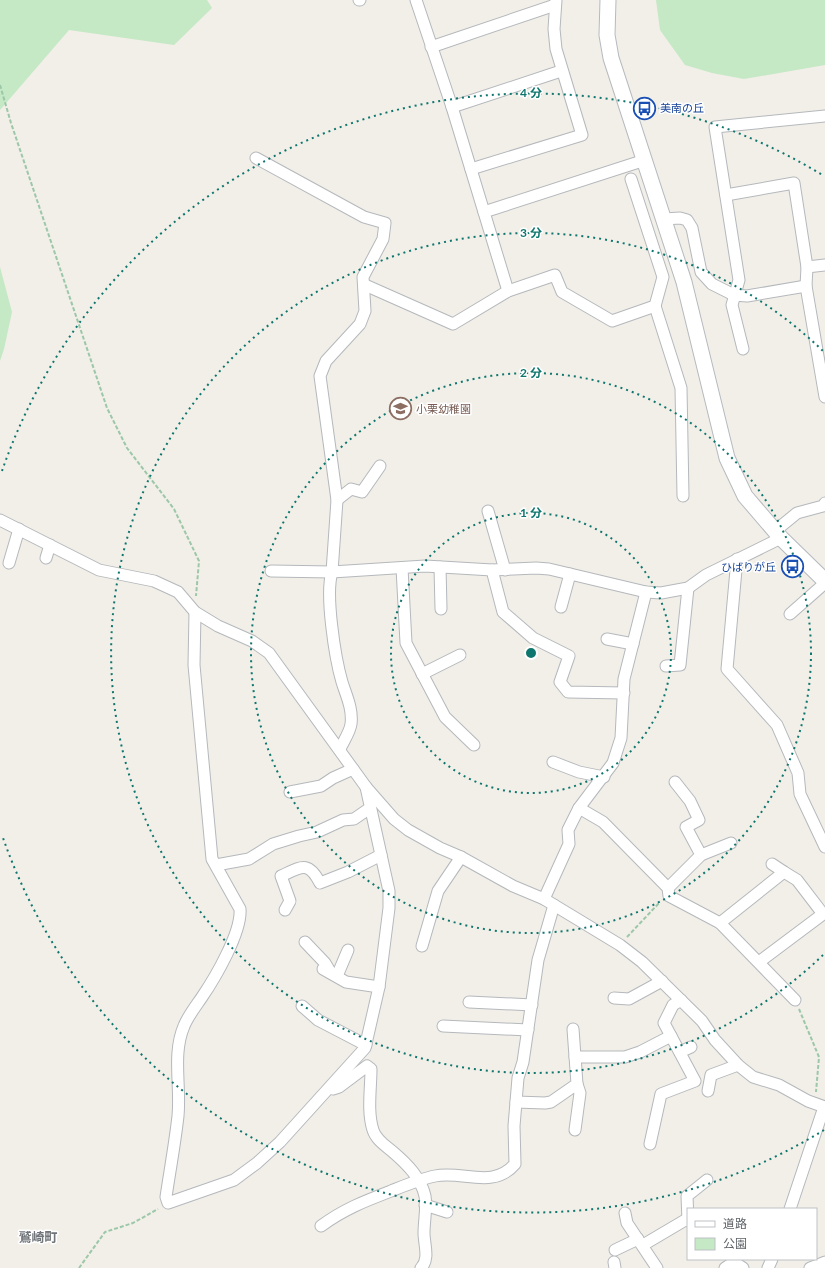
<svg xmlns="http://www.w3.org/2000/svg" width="825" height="1268" font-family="Lato,'Noto Sans JP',sans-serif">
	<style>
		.green { fill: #c5e8c5 }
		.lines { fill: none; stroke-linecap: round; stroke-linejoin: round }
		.street-casing { stroke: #b5b8bc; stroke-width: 13 }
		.secondary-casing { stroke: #b6babf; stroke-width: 17 }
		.path { stroke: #9cc7a9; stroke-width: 2; stroke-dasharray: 4 2; stroke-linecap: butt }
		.street { stroke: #fff; stroke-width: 11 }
		.secondary { stroke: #fff; stroke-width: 15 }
		.ring { fill: none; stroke: #0f766e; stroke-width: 2; stroke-dasharray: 2 4 }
		.labels { text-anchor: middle; stroke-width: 3; stroke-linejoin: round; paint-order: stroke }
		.transit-label { font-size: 11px; fill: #164399; stroke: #fff; text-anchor: start }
		.education-label { font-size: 11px; fill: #785e54; stroke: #fff; text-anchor: start }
		.quarter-label { font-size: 13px; font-weight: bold; fill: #70757a; stroke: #fff }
		.centre { fill: #0f766e; stroke: #fff; stroke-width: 2 }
		.ring-label { font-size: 12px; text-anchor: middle; font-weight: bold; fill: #0f766e; stroke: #fff; stroke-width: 3; stroke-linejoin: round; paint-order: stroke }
	</style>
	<rect width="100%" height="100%" fill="#f1efe8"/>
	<!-- green -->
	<g class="green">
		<polygon points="0,0 207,0 212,8 174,45 69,30 0,110"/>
		<polygon points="656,0 825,0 825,65 744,79 712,73 685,65 660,30"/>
		<polygon points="0,267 12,312 4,349 0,361"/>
	</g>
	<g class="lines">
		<defs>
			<g id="street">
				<polyline points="359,0 360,0"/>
				<polyline points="431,47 555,5"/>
				<polyline points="452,107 561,71"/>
				<path d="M256,158L364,217L385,223L383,239L363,277L365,311L360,324L326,361L320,376L337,500L332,572C325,594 335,658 342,682C346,695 353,709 351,724C350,732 343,742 340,749"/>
				<polyline points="471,169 582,135 556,49 554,29 556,0"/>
				<polyline points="726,195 794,183 807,267 806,286 825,397"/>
				<polyline points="484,212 645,160"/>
				<polyline points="664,219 680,218 687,220 692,228 701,272 712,284 734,295 747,296 806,286"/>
				<polyline points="807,267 825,265"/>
				<polyline points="365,285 453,324 508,291 452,107 416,0"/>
				<polyline points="508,291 555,275 562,292 612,321 655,306 663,277 631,179"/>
				<polyline points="655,306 681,388 683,496"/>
				<polyline points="743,349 732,305 739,280 715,127 825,116"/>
				<polyline points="337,500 351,489 362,492 380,466"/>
				<polyline points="488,511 505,570"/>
				<polyline points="0,520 99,570 154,581 178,592 195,612 218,626 252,641 269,653 366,787 394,819 408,830 440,848 461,857 513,886 544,899 620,945 642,962 702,1021 715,1040 738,1065 753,1077 779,1085 808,1101 825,1107"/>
				<polyline points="775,531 797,513 823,506 825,503"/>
				<polyline points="46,558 50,545"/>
				<polyline points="737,559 727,669 777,725 798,773 800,794 825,847"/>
				<polyline points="9,563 19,529"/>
				<polyline points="440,567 441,609"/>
				<polyline points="402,568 406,643 445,717 474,745"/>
				<polyline points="492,570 503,612 533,638 569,656 560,682 568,692 624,693"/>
				<polyline points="271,571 332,572 425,566 492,570 536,568 549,569 646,592 661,593 688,588 706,575 781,538"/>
				<polyline points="561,607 570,574"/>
				<path d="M195,612L194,665L212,859L240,909C242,932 215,978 202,997C196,1006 188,1016 184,1026C172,1054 181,1086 178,1116C175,1143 170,1170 166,1197L168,1203L234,1180L257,1163L280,1142L365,1048L379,987L389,908V891L366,787"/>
				<polyline points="790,614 825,583"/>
				<polyline points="607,639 633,644"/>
				<polyline points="666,666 680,665 688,588"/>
				<polyline points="422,674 460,655"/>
				<polyline points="553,762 579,772 604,777"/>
				<polyline points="675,782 690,801 699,820 686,827 701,855"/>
				<polyline points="290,792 321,786 333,778 353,769"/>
				<polyline points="579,808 603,822 668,888 669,896 720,923 795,1000"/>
				<polyline points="772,864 784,872"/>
				<polyline points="216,865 249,859 273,844 299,836 317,832 343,820 354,819 370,808"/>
				<polyline points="668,888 701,855 731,843"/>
				<polyline points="544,899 569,844 568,830 579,808 613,763 621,738 624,679 646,592"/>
				<path d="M285,910L290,901L281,876C301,867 308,860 320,883L348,872L381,855"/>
				<polyline points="720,923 784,872 797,880 823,914 759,962"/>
				<polyline points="305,942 325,963 331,973"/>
				<polyline points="422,946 438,891 461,857"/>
				<polyline points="323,969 346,982 379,987"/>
				<polyline points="337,976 348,950"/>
				<polyline points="614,998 629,999 662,981"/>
				<polyline points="469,1002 532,1005"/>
				<polyline points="302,1006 318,1020 366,1045"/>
				<polyline points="443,1026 528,1030"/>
				<polyline points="680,1052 691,1047"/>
				<polyline points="575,1057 625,1057 640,1052 671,1036"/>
				<path d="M333,1089L339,1087L367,1066L371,1069C371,1088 367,1112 373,1130C376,1140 386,1146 393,1152C407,1164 421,1178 425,1196C427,1208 424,1221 424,1233C424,1244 430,1259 421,1268"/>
				<polyline points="708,1091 711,1075 738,1065"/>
				<polyline points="516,1102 545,1103 551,1102 577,1084 573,1029"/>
				<polyline points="575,1130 580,1093 577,1084"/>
				<polyline points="650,1144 661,1094 695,1081 664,1023 673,1005 681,1000"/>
				<polyline points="425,1205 447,1212"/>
				<polyline points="790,1209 824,1107"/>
				<polyline points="625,1213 627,1223 657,1268"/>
				<polyline points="688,1221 687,1196 707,1180"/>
				<path d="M321,1226C344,1209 365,1201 391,1191C406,1185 420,1179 435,1176C462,1170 493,1190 515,1164L514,1126L518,1078L523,1062L538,960L554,905"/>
				<polyline points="643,1245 687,1219"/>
				<polyline points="615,1250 638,1239"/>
				<polyline points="614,1262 615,1268"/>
				<polyline points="725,1268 734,1262 743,1268"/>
				<polyline points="768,1268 772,1259"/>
				<polyline points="810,1268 825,1262"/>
			</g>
			<polyline id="secondary" points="608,0 607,35 611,58 684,282 727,458 745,496 781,538 825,581"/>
		</defs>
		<!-- street casing -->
		<use href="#street" class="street-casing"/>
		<!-- secondary casing -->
		<use href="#secondary" class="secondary-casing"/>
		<!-- path -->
		<g class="path">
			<polyline points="0,85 11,123 107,408 127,448 174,509 199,561 196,596"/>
			<polyline points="627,937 660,902"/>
			<polyline points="799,1009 819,1057 816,1092"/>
			<polyline points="79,1268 105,1232 133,1223 158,1209"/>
		</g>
		<!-- street -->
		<use href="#street" class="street"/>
		<!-- secondary -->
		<use href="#secondary" class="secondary"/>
	</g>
	<!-- distance rings -->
	<g class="ring">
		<circle cx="531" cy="653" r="140"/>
		<circle cx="531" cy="653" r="280"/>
		<path d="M823 955A420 420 0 1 1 823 351"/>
		<path d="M824 1130A560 560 0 0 1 2 835M2 471A560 560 0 0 1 824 176"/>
	</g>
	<!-- icons -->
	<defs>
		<symbol id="bus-ring" viewBox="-11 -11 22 22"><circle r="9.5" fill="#fff" stroke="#1a4fb4" stroke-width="1.5"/><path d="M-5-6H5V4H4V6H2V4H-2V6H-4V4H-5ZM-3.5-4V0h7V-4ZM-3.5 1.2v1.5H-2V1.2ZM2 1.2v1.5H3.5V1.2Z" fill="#1a4fb4"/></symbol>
		<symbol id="school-ring" viewBox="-11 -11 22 22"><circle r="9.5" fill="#fff" stroke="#8d6e63" stroke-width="1.5"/><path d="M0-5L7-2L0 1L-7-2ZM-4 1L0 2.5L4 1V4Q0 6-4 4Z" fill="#8d6e63"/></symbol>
	</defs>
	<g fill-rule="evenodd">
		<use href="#bus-ring" x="632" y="96" width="25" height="25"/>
		<use href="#school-ring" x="388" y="396" width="25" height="25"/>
		<use href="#bus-ring" x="780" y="554" width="25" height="25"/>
	</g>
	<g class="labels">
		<!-- transit labels -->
		<g class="transit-label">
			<text x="660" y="112">美南の丘</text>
			<text x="776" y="571" text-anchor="end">ひばりが丘</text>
		</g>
		<!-- education labels -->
		<g class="education-label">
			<text x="416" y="413">小栗幼稚園</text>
		</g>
		<!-- quarter labels -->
		<g class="quarter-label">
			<text x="38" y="1242">鷲崎町</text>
		</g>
	</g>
	<circle cx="531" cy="653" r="6" class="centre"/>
	<g class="ring-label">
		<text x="531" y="97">4 分</text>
		<text x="531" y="237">3 分</text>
		<text x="531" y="377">2 分</text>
		<text x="531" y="517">1 分</text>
	</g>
	<!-- legend -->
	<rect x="687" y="1208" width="130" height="52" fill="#ffffff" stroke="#bfc1c3"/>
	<rect x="695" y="1221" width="20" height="6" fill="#ffffff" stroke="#bfc1c3"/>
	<text x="723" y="1228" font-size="12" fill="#5f6368">道路</text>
	<rect x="695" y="1238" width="20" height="12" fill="#c5e8c5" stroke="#bfc1c3"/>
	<text x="723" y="1248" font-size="12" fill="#5f6368">公園</text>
</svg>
